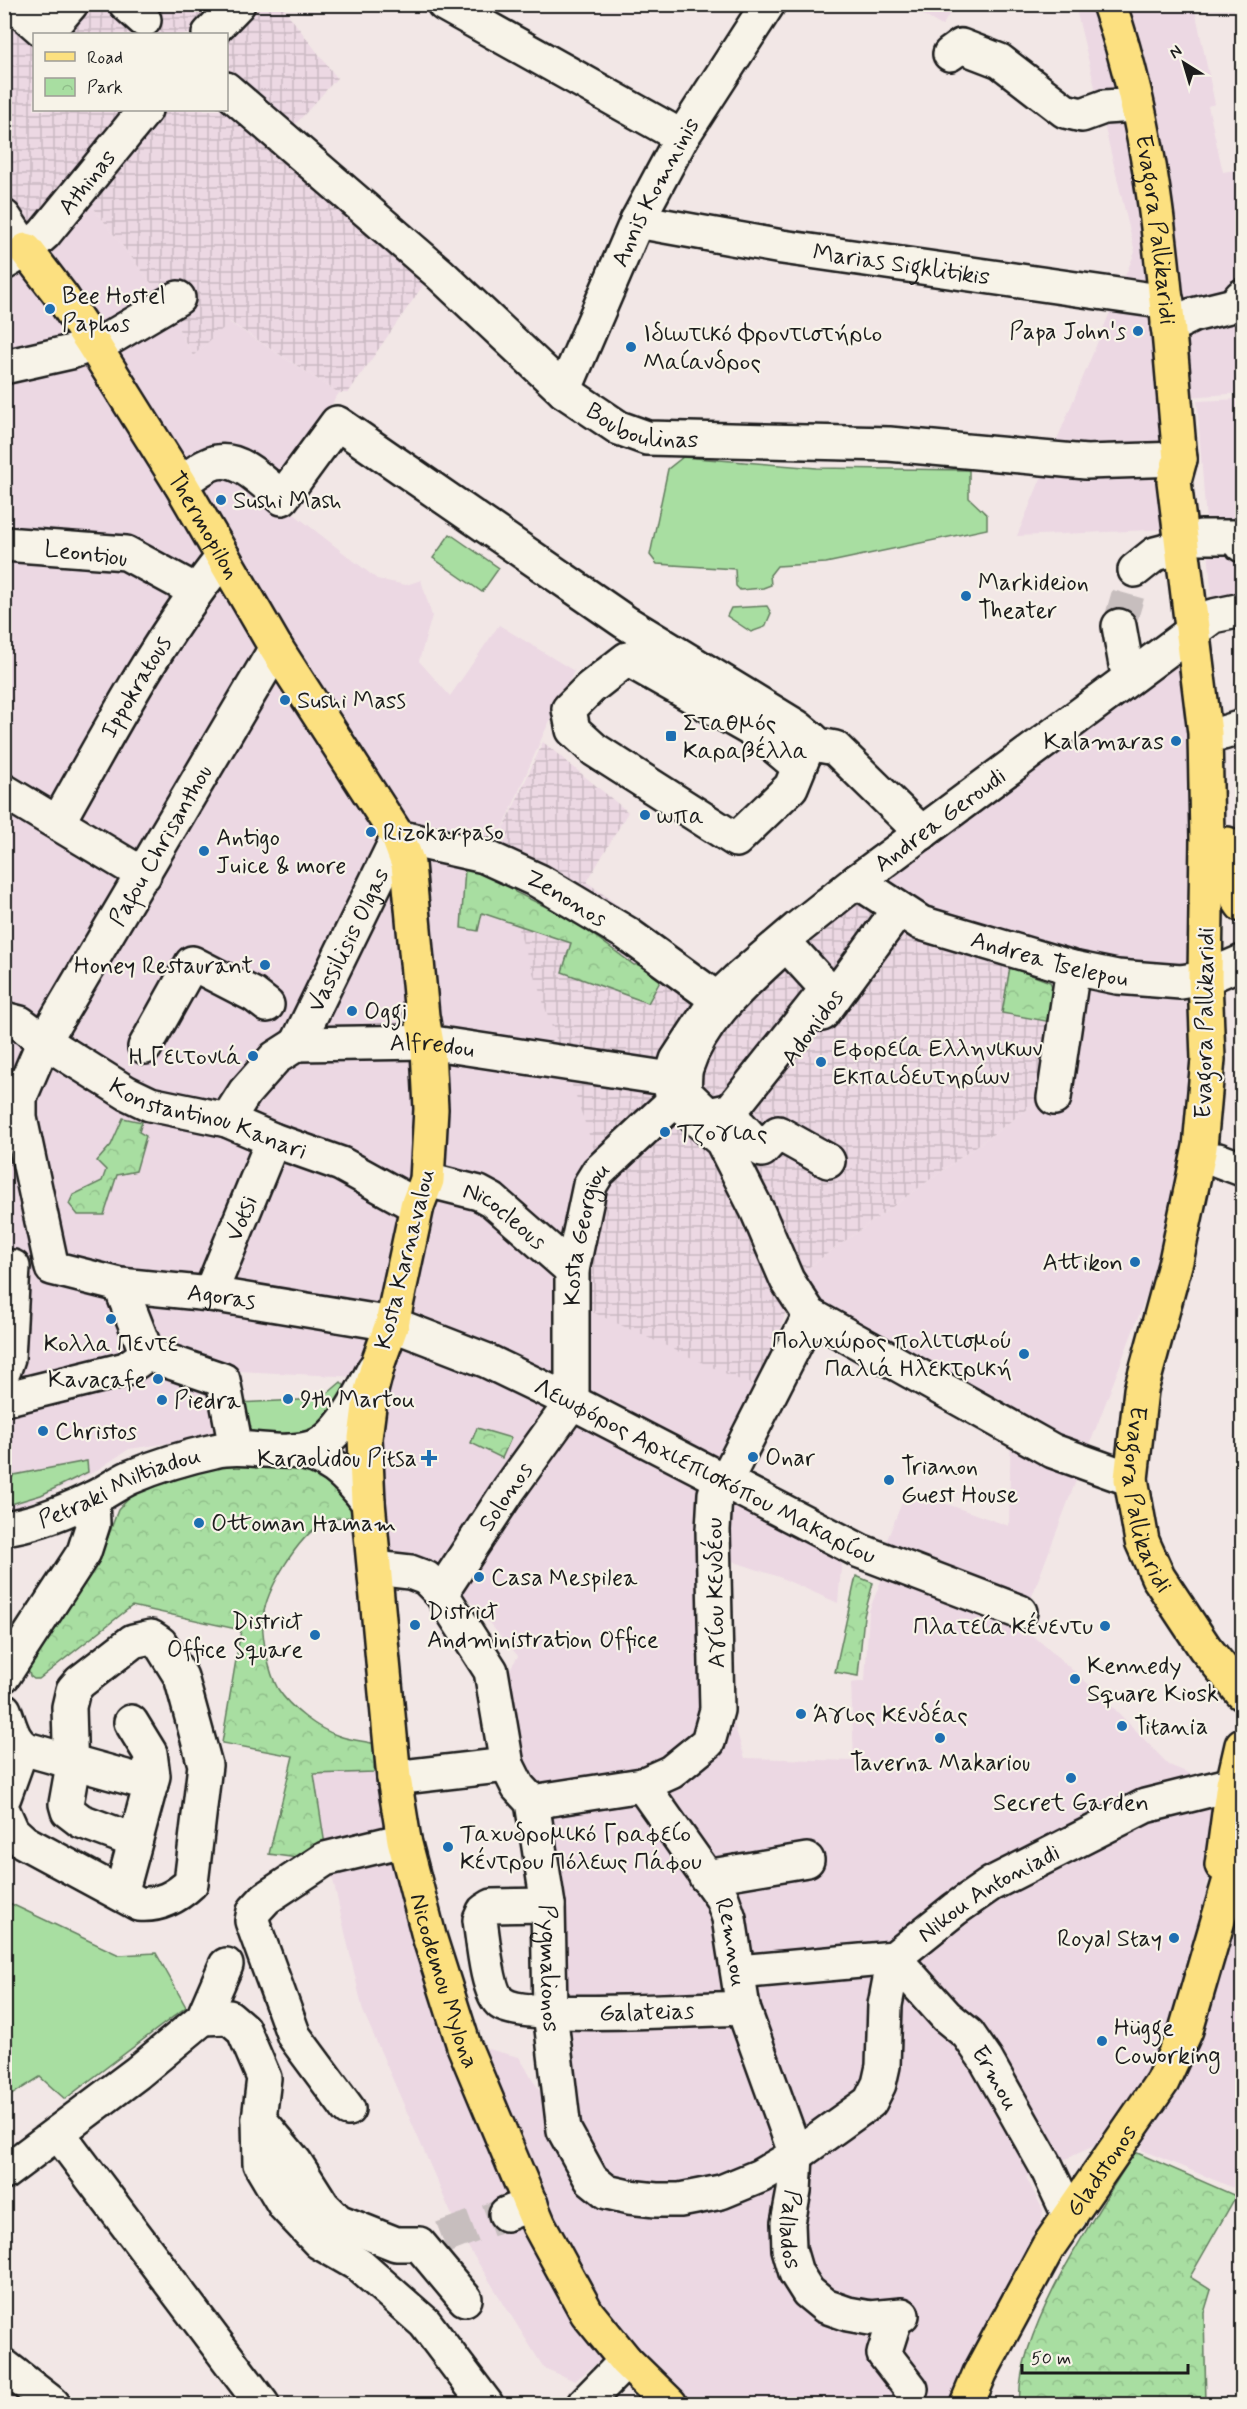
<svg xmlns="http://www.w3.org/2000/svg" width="1247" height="2409" font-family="Mynerve,sans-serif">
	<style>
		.built { fill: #ecd8e3; fill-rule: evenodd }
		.industrial { fill: url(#industrial-grid); fill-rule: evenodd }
		.grass { fill: #a8dea1; stroke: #627d5e; stroke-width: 1.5 }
		.park { fill: url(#park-crowns); stroke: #627d5e; stroke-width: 1.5 }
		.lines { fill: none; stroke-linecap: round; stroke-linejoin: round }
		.minor-tunnel { stroke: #c7bebe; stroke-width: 33; stroke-dasharray: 33 16; stroke-linecap: butt }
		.minor-casing { stroke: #1c1c1c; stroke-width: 38 }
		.major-casing { stroke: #1c1c1c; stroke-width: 38 }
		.minor { stroke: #f7f3e8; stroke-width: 33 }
		.major { stroke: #fce080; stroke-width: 33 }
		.poi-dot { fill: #1f6fb2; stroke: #f7f3e8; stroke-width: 2 }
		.labels { text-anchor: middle; stroke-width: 4.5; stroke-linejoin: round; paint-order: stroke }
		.street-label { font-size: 24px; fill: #1c1c1c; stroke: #f7f3e8 }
		.poi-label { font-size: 24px; fill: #1c1c1c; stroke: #f7f3e8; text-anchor: start }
	</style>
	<defs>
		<pattern id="industrial-grid" width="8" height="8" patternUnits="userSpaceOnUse" patternTransform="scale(1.5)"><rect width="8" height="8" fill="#ecd8e3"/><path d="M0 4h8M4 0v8" fill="none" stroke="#cab9c2"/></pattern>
		<pattern id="park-crowns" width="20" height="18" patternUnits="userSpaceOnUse" patternTransform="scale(1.5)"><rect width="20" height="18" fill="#a8dea1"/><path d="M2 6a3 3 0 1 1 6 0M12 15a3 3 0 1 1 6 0" fill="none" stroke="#90be8a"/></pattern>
	</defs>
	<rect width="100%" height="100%" fill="#f2e7e6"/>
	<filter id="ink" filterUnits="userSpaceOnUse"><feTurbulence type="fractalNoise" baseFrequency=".0167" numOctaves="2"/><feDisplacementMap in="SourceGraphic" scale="12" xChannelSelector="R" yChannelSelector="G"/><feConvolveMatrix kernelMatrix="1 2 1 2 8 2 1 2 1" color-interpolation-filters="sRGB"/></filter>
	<g filter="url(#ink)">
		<!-- built -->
		<g class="built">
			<polygon points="906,5 955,5 942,26"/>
			<polygon points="1075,5 1194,5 1215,104 1208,106 1223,172 1242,169 1242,274 1209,304 1242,322 1242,393 1162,399 1173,529 1017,536 1135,252"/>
			<path d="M83,194L161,296L193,356L229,322L339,393L271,496L377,579L406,585L421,580L432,616L419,661L450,696L499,625L574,671L543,735L492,854L764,1391L734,1478L883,1550L907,1490L1009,1526L1011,1418L814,1305L795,1277L1065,1082L920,917L850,876L1180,658L1196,775L1195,1168L1021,1625L1101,1695L1169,1765L1223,1787L1204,1903L1187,1977L1153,2064L1101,2143L1026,2177L1043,2210L1040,2236L951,2404H687L624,2341L575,2381L544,2368L460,2234L363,2011L325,1845L314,1774L374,1772L409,1788L424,1879L472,2045L519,2057L563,2129L502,1682L518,1656L456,1585L387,1553L374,1498L379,1378L218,1370L229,1434L129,1449L94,1472L19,1508L5,1509L4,196L34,241ZM843,1545L884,1573L869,1611L865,1681L851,1683L854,1761L745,1758L714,1662L729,1560L779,1577L838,1603Z"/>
			<polygon points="1242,399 1242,609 1213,616 1197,401"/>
			<polygon points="1242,1884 1242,2178 1236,2189 1142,2150 1143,2138 1179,2071"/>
		</g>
		<!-- industrial -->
		<g class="industrial">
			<path d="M4,5H281L337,78L278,144L431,274L348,393H339L230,322L193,356L161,296L83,194L34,241L5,196ZM34,34H226V110H34Z"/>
			<polygon points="543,742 628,812 587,882 717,980 850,876 920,917 1082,964 1065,1082 795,1277 764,1391 575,1304 604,1178 492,854"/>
		</g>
		<!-- grass -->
		<g class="grass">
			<polygon points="683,457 817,468 969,470 969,498 987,515 987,529 826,563 777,566 770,575 771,585 763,588 740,590 736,586 735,569 657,564 650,555 668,469"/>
			<polygon points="450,534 499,568 482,592 433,558"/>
			<polygon points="767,606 771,613 765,627 751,632 727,616 731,608"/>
			<polygon points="341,1382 348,1390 314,1430 247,1440 237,1403 321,1399"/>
			<polygon points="87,1461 88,1472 41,1495 11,1504 6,1485 14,1475"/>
			<polygon points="5,1901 119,1955 156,1953 186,2007 65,2099 40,2077 5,2099"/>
		</g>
		<!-- park -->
		<g class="park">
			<polygon points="465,868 508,880 515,892 573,920 634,965 648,964 662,978 648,1003 562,972 571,943 482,913 478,931 461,928"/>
			<polygon points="1010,967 1050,982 1056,995 1051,1022 1002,1013"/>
			<polygon points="123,1118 142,1122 139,1132 146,1136 136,1171 117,1175 104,1215 78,1215 69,1204 73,1195 102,1181 106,1170 97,1161 111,1145"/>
			<polygon points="477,1428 511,1438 502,1458 471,1443"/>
			<path d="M241,1459L315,1463L344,1494L354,1517C343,1517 334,1518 323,1523C298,1537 266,1589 263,1618C261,1636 269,1673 278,1689C290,1708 318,1729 339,1736C350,1740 363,1741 375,1744L374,1772L314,1774L325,1845L311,1844L312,1860L269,1854L293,1756L222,1743L241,1630L132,1606L39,1679H34L30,1676L28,1668L64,1610L85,1583L100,1558L118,1510L134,1493L147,1487Z"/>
			<polygon points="856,1576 873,1583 864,1616 858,1676 835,1672"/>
			<path d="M1135,2152L1236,2196L1190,2277L1211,2290L1204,2313L1206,2404H1020C1013,2336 1098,2211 1135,2152Z"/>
		</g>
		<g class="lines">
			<!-- minor-tunnel -->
			<g class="minor-tunnel">
				<polyline points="1119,626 1135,570"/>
				<polyline points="442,2238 506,2214"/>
			</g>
			<defs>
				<g id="minor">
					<polyline points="13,4 46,33 71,4"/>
					<polyline points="126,4 144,20"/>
					<polyline points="444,4 682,137"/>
					<polyline points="209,34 238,4"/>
					<polyline points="950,54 961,46 1000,61 1065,111 1082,115 1104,107 1136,105"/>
					<path id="s1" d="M226,89L440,274L564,391L619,428L647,438L889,444L1086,462L1180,459"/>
					<polyline points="4,217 26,250"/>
					<path id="s2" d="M637,221L782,247L1167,302"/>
					<path id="s3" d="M4,263L26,250L44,234L145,110"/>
					<polyline points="1168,327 1193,315 1234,305 1242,296"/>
					<polyline points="95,347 178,298"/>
					<polyline points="4,367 71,352 93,344"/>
					<path id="s4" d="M564,391L637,221L682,137L768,4"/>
					<path d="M180,483C191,477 205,464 217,462C241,457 265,484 282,498L337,423L625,622L797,727L819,745L835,748L922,833"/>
					<polyline points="1201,537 1241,537 1242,545"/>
					<polyline points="4,544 126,553 196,591"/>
					<polyline points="1135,570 1155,554 1182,547"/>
					<polyline points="1119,626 1126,665 1130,677"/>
					<path id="s5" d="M276,648L44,1041L20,1097V1118L52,1268L120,1285L210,1294L392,1324L485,1360L572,1402L860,1551L1020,1612"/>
					<polyline points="1223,733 1242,727"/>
					<polyline points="798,766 761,735 627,659 590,688 569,709 573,730 595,750 736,840 791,787 811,738"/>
					<polyline points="4,791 144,875"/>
					<path id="s6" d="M58,822C109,732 158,638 223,557"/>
					<path id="s7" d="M857,881L921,923L1073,968L1117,977L1181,982L1205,978L1242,962"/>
					<path d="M786,944L827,989L731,1110L708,1115L684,1092C685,1084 684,1075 686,1068C702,1017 748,980 786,944Z"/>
					<polyline points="822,1014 899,909"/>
					<path id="s8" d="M4,1019L20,1023L44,1041L127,1093L150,1104L227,1120L273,1140L341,1164L417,1206"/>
					<path id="s9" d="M297,1044L398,837L484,856L539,881L626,933L717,999"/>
					<polyline points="145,1047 192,963 254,995 267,1005"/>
					<polyline points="1054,1098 1073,968"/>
					<path id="s10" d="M227,1120L245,1092L275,1058L297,1044L427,1042L671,1079"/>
					<polyline points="740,1126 762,1150 778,1133 828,1161"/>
					<polyline points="1218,1160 1242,1169"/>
					<path id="s11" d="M427,1180L479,1193L492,1200L572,1270"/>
					<polyline points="4,1267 13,1267 8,1358 4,1370"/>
					<polyline points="120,1285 147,1354 223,1380 236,1448"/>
					<path id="s12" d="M210,1294L273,1140"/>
					<polyline points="4,1399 126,1369 147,1354"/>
					<path d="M290,1451C326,1453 348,1475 368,1502"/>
					<path id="s13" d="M1131,1479L1053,1451L810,1315L787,1280L757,1210L722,1141L675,1100L671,1090V1079L677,1060L717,999L737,980L798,928L857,881L1213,616L1242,610"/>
					<path id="s14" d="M4,1528C34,1524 64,1512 91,1499C105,1493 117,1483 131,1477C157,1466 186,1457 214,1451C246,1443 282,1458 314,1447C340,1438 362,1393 374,1369"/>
					<path id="s15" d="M375,1568L410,1572L426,1578L441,1593L491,1671L507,1765L518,1787L532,1802L548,1905L550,2012L564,2130L591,2179L607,2192L629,2197L656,2200H680L721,2192L760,2176L796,2155L870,2102L879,2084L883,2066L885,2005L894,1958"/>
					<path id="s16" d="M441,1593L510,1488L572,1402V1270L590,1185L598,1172L675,1100"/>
					<polyline points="4,1675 84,1552 93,1524 92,1499"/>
					<path d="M4,1710C10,1725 12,1741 26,1749L151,1784"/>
					<polyline points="394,1778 507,1765"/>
					<path id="s17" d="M642,1785L722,1898L729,1918L743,2008L796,2155L794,2191L788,2223L789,2249L796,2273L808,2292L825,2306L848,2314L870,2318L902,2315"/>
					<polyline points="4,1797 22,1747"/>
					<polyline points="532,1802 642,1785 671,1772 708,1742 717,1710 713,1530 715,1494 725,1482 810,1315"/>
					<path d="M4,1813L12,1831L24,1842L139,1904C160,1906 176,1897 191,1883L205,1765L181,1677L160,1643L151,1637L133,1641L80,1682L73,1690L69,1707L71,1776L66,1804L68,1811L81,1821L135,1841"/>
					<polyline points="706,1877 807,1860"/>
					<polyline points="121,1894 153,1776 150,1753 131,1722"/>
					<path id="s18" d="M548,1905L492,1906L484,1911L480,1920C483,1939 487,1992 501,2003C522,2020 705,2009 743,2008"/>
					<path id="s19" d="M894,1958L946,2016L968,2034L986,2060L1046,2166L1070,2217"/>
					<path id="s20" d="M738,1972L894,1958L955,1909L991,1884L1145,1806L1233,1784"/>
					<polyline points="203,2018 229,2017 243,2029 264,2078 259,2119 260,2164 285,2206 319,2242 359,2265 425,2323 486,2404"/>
					<polyline points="348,2109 294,2036 252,1921 254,1911 266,1898 325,1859 404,1840"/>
					<polyline points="259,2119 295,2162 323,2206 338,2221 396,2244 419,2244 465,2299"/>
					<polyline points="58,2133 262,2404"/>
					<polyline points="4,2173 137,2073 203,2018 226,1965"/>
					<polyline points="506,2214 531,2204"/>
					<polyline points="896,2316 884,2354 911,2389"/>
					<polyline points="4,2366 53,2404"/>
					<polyline points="584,2404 626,2361"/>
				</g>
				<g id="major">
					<path id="s21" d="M1109,4C1160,151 1166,307 1180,459L1174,481L1205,733L1207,839L1205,978L1208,1059L1200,1147L1176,1261L1141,1390L1131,1479L1142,1541L1158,1577L1205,1648L1242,1693"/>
					<path id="s22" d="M26,250L62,297L93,344L180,483L276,648L398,837L408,864L422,1016L428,1049L431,1109L427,1180L417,1206L392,1324L379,1360L371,1391L365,1438L368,1502L394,1778L404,1840L429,1936L464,2046L539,2225L587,2313L626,2361L670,2404"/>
					<polyline points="1227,844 1238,899 1242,905"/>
					<polyline points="1222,1865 1233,1784 1242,1745"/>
					<path id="s23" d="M967,2404L980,2373L1048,2247L1162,2082L1186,2030L1242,1838"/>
				</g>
			</defs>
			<!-- minor casing -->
			<use href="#minor" class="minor-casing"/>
			<!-- major casing -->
			<use href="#major" class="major-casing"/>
			<!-- minor -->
			<use href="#minor" class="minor"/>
			<!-- major -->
			<use href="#major" class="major"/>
		</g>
	</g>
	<!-- markers -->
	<g class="poi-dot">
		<circle cx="50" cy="309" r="6"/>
		<circle cx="1138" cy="331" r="6"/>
		<circle cx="631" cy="347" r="6"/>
		<circle cx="221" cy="500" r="6"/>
		<circle cx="966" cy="596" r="6"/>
		<circle cx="285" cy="700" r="6"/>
		<rect x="665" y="730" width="12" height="12" rx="3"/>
		<circle cx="1176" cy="741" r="6"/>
		<circle cx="645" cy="815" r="6"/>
		<circle cx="371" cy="832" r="6"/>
		<circle cx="204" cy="851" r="6"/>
		<circle cx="265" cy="965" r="6"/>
		<circle cx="352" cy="1011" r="6"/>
		<circle cx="253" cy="1056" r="6"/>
		<circle cx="821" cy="1062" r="6"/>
		<circle cx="665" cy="1132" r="6"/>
		<circle cx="1135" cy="1262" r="6"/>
		<circle cx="111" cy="1319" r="6"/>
		<circle cx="1024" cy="1354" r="6"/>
		<circle cx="158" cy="1379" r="6"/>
		<circle cx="288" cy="1399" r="6"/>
		<circle cx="162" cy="1400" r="6"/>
		<circle cx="43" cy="1431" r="6"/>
		<circle cx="753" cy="1457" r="6"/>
		<path d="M426 1449h6v6h6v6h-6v6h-6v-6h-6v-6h6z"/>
		<circle cx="889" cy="1480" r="6"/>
		<circle cx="199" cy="1523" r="6"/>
		<circle cx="479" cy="1577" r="6"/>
		<circle cx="415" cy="1625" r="6"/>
		<circle cx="1105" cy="1626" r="6"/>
		<circle cx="315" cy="1635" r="6"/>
		<circle cx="1075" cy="1679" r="6"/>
		<circle cx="801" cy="1714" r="6"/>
		<circle cx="1122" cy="1726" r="6"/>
		<circle cx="940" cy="1738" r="6"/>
		<circle cx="1071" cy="1778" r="6"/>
		<circle cx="448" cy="1847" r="6"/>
		<circle cx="1174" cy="1938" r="6"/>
		<circle cx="1102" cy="2041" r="6"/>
	</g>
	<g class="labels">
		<!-- street labels -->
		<g class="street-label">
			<text dy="8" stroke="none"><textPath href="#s3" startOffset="117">Athinas</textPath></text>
			<text dy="8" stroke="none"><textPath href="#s4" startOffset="219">Annis Komninis</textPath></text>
			<text dy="8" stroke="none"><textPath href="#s21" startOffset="231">Evagora Pallikaridi</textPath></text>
			<text dy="8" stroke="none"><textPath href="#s2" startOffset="268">Marias Sigklitikis</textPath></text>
			<text dy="8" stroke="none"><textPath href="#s1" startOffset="542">Bouboulinas</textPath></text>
			<text dy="8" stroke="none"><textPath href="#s22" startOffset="328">Thermopilon</textPath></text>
			<text transform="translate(86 553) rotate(7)" y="8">Leontiou</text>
			<text dy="8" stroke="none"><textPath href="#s6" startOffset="156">Ippokratous</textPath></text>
			<text dy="8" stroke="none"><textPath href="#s13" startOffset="1020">Andrea Geroudi</textPath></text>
			<text transform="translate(160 845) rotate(-60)" y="8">Pafou Chrisanthou</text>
			<text dy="8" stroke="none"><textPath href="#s9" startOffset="411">Zenonos</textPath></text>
			<text dy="8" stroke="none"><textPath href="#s9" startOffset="116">Vassilisis Olgas</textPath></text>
			<text dy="8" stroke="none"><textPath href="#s7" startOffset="210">Andrea Tselepou</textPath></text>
			<text transform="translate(1204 1023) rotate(-89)" y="8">Evagora Pallikaridi</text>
			<text transform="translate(812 1027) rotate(-54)" y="8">Adonidos</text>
			<text dy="8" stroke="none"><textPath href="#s10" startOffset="240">Alfredou</textPath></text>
			<text dy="8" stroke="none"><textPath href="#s8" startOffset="230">Konstantinou Kanari</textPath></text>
			<text dy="8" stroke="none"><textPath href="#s12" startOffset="82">Votsi</textPath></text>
			<text dy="8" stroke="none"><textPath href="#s11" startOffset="87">Nicocleous</textPath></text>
			<text dy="8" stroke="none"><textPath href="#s16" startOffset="402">Kosta Georgiou</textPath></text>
			<text transform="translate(404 1259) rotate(-76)" y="8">Kosta Karnavalou</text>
			<text dy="8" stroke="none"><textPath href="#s5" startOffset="864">Agoras</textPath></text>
			<text dy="8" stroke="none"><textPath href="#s5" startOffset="1383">Λεωφόρος Αρχιεπισκόπου Μακαρίου</textPath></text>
			<text dy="8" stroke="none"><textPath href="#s14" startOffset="123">Petraki Miltiadou</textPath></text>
			<text dy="8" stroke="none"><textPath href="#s16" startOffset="116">Solonos</textPath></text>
			<text dy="8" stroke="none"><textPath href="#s21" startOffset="1515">Evagora Pallikaridi</textPath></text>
			<text transform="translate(715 1593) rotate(-91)" y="8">Αγίου Κενδέου</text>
			<text dy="8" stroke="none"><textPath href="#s20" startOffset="272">Nikou Antoniadi</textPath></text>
			<text dy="8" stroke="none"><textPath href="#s17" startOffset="184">Remnou</textPath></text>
			<text dy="8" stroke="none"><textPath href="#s15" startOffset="474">Pygmalionos</textPath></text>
			<text dy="8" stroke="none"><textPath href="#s22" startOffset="1858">Nicodemou Mylona</textPath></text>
			<text dy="8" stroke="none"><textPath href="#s18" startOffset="309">Galateias</textPath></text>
			<text dy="8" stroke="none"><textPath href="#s19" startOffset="158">Ermou</textPath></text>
			<text dy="8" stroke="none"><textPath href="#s23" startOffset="270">Gladstonos</textPath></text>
			<text dy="8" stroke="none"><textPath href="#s17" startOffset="482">Pallados</textPath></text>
		</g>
		<!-- poi labels -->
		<g class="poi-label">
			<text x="62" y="303">Bee Hostel<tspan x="62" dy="28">Paphos</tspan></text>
			<text x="1126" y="339" text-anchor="end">Papa John's</text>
			<text x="643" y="341">Ιδιωτικό Φροντιστήριο<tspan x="643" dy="28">Μαίανδρος</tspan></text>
			<text x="233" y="508">Sushi Mash</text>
			<text x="978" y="590">Markideion<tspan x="978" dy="28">Theater</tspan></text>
			<text x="297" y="708">Sushi Mass</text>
			<text x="683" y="730">Σταθμός<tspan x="683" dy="28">Καραβέλλα</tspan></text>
			<text x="1164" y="749" text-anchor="end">Kalamaras</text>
			<text x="657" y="823">ωπα</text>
			<text x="383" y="840">Rizokarpaso</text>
			<text x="216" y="845">Antigo<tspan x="216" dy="28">Juice &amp; more</tspan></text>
			<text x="253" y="973" text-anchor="end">Honey Restaurant</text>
			<text x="364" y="1019">Oggi</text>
			<text x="833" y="1056">Εφορεία Ελληνικων<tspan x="833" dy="28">Εκπαιδευτηρίων</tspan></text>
			<text x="241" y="1064" text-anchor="end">Η Γειτονιά</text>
			<text x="677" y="1140">Τζογιας</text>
			<text x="1123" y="1270" text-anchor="end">Attikon</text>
			<text x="1012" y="1348" text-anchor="end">Πολυχώρος πολιτισμού<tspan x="1012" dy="28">Παλιά Ηλεκτρική</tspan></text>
			<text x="111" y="1351" text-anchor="middle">Κολλα Πεντε</text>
			<text x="146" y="1387" text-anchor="end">Kavacafe</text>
			<text x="300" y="1407">9th Martou</text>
			<text x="174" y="1408">Piedra</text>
			<text x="55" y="1439">Christos</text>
			<text x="765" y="1465">Onar</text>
			<text x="417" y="1466" text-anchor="end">Karaolidou Pitsa</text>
			<text x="901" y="1474">Trianon<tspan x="901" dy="28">Guest House</tspan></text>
			<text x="211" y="1531">Ottoman Hamam</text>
			<text x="491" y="1585">Casa Mespilea</text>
			<text x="427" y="1619">District<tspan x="427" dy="28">Andministration Office</tspan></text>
			<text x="303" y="1629" text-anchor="end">District<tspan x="303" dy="28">Office Square</tspan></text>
			<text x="1093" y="1634" text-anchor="end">Πλατεία Κένεντυ</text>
			<text x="1087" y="1673">Kennedy<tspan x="1087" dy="28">Square Kiosk</tspan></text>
			<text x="813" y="1722">Άγιος Κενδέας</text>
			<text x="1134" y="1734">Titania</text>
			<text x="940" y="1770" text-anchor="middle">Taverna Makariou</text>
			<text x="1071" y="1810" text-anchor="middle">Secret Garden</text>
			<text x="460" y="1841">Ταχυδρομικό Γραφείο<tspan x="460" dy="28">Κέντρου Πόλεως Πάφου</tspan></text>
			<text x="1162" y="1946" text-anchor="end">Royal Stay</text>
			<text x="1114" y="2035">Hügge<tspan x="1114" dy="28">Coworking</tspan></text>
		</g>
	</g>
	<!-- margin -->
	<rect width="1247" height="2409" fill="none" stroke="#f7f3e8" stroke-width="24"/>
	<rect x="12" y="12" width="1223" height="2385" fill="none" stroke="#1c1c1c" stroke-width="2" filter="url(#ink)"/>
	<!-- legend -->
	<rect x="33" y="33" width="195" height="78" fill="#f7f3e8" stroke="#9f9d96" stroke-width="1.5"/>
	<rect x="45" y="52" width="30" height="9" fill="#fce080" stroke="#9f9d96" stroke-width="1.5"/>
	<text x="87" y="63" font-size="18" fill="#1c1c1c">Road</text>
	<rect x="45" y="78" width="30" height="18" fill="url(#park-crowns)" stroke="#9f9d96" stroke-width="1.5"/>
	<text x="87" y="93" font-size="18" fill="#1c1c1c">Park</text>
	<!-- north arrow -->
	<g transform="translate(1184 63) rotate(323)" stroke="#f7f3e8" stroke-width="4.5" paint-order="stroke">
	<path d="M0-4.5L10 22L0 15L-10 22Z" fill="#1c1c1c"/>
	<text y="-9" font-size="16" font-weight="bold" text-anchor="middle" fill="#1c1c1c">N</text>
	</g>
	<!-- scale -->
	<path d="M1022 2364v9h166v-9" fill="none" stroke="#1c1c1c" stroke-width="3"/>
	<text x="1031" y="2364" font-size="18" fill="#1c1c1c" stroke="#f7f3e8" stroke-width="4.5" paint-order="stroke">50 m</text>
</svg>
